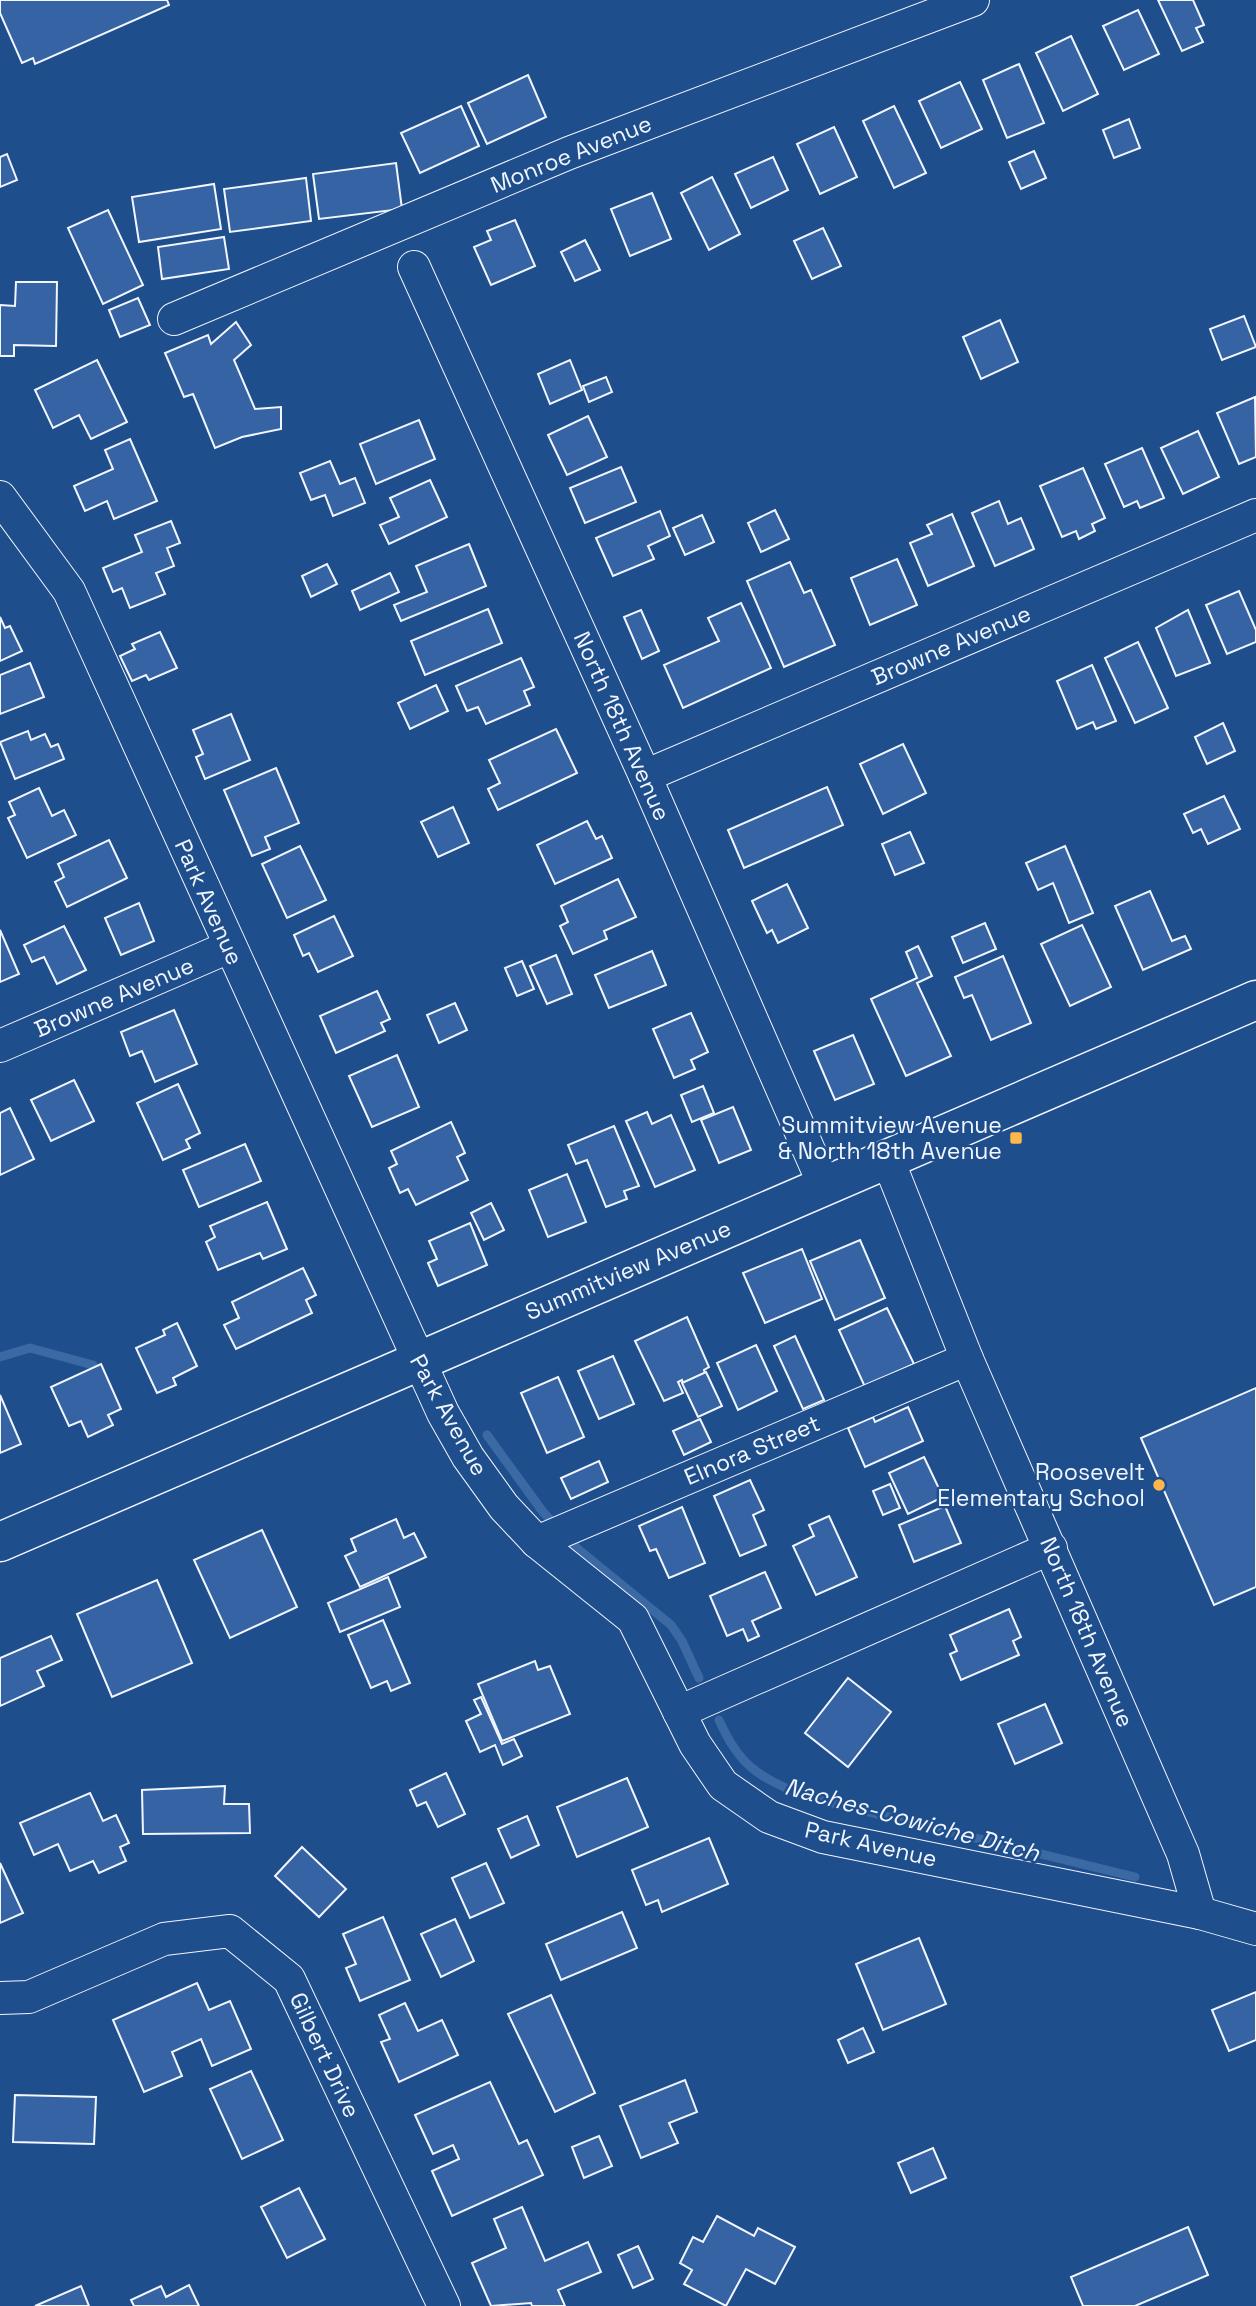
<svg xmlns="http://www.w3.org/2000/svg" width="1256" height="2306" font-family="'Space Grotesk',sans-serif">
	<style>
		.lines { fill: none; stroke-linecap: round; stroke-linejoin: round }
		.stream { stroke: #3b69a3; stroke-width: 9 }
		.building { fill: #3563a3; stroke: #f2f6ff; stroke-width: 2 }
		.minor-casing { stroke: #f2f6ff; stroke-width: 34 }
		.major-casing { stroke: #f2f6ff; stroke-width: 41 }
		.minor { stroke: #1f4e8c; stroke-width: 32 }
		.major { stroke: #1f4e8c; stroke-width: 38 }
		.poi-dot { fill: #ffb74d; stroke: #1f4e8c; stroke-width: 2.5 }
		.labels { text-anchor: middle; stroke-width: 5; stroke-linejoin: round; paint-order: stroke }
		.street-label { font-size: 23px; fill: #f2f6ff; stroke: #1f4e8c }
		.poi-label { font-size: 23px; fill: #f2f6ff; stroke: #1f4e8c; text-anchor: end }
		.water-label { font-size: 24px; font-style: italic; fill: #f2f6ff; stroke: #1f4e8c }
	</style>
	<rect width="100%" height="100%" fill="#1f4e8c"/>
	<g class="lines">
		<!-- stream -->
		<g class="stream">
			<polyline points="0,1357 30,1348 93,1365"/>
			<polyline points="487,1435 543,1512 579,1550 671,1625 682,1641 699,1678"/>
			<path d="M719,1720C740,1767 757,1775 803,1796L1135,1877"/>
		</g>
	</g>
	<!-- building -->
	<g class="building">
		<polygon points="0,0 167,0 169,5 35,64 33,58 22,63 0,13"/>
		<polygon points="1158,0 1193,0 1204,25 1196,28 1203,42 1182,51"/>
		<polygon points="1138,10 1159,54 1124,70 1103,26"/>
		<polygon points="1071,36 1098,94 1063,111 1036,53"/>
		<polygon points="1019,64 1044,123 1007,138 983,80"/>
		<polygon points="528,75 546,117 487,144 468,103"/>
		<polygon points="960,82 982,129 941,148 919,101"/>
		<polygon points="461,106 479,146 420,173 401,133"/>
		<polygon points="894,106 926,173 894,188 863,121"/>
		<polygon points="1129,119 1140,148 1114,158 1103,130"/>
		<polygon points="834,127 857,177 820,194 797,144"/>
		<polygon points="1034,151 1046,178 1021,189 1009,162"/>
		<polygon points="7,154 17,180 0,187 0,157"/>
		<polygon points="773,157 788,190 751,208 735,174"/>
		<polygon points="396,163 402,209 319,219 313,174"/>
		<polygon points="712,177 740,234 709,250 681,193"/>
		<polygon points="306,178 311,221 230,232 224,189"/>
		<polygon points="214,184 221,229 139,242 132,197"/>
		<polygon points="652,193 671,239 630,256 611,209"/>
		<polygon points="108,210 143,285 103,304 68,228"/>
		<polygon points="515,220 535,266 491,285 474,247 491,240 487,231"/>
		<polygon points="823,228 841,266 812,279 794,241"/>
		<polygon points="224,237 229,269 162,279 158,247"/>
		<polygon points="585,240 600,270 575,281 561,252"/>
		<polygon points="16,282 57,282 56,346 14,345 14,356 0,356 0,305 15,306"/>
		<polygon points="138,298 150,325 120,337 109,310"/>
		<polygon points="1244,316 1256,347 1222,360 1210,329"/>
		<polygon points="1000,320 1018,362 981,379 963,337"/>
		<polygon points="236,322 251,345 234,360 255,409 281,407 281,429 242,437 215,448 193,394 184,397 165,353 208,335 211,344"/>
		<polygon points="97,360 127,422 91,439 79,415 53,428 35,390"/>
		<polygon points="570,360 582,390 550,404 538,374"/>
		<polygon points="606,377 612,392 589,402 583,386"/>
		<polygon points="1255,397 1256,457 1239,464 1217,413"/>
		<polygon points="588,416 607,457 567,475 548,435"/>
		<polygon points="419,420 435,459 376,484 360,444"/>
		<polygon points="1198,431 1219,477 1183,494 1161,448"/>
		<polygon points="130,439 157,501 114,519 107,501 85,511 74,486 113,469 105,450"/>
		<polygon points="1142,448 1164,498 1140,508 1137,501 1124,507 1105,464"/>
		<polygon points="330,461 340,484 355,478 365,503 333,516 325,495 311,500 300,473"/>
		<polygon points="621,467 636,502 585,523 570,488"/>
		<polygon points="1083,468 1105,518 1092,524 1095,531 1079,539 1076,531 1062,537 1040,486"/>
		<polygon points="430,480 447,517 389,544 380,525 399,517 390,498"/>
		<polygon points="999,501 1008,524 1021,518 1034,549 995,566 972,513"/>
		<polygon points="775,510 789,539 761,552 748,523"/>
		<polygon points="660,511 670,536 648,546 654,559 613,576 596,538"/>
		<polygon points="952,514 974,566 928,586 910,543 932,534 927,525"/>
		<polygon points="702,515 714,542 685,555 673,528"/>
		<polygon points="171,521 180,543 167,548 174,566 156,573 165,594 130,608 122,588 113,592 103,568 142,552 135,535"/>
		<polygon points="469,544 486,586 401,621 394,605 427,592 416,566"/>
		<polygon points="897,559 917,605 870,625 851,578"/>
		<polygon points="790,562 804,593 811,590 835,645 784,667 747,581"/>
		<polygon points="327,564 337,584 311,597 302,576"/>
		<polygon points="390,573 399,592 360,610 352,591"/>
		<polygon points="1239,591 1256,630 1256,642 1227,654 1206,605"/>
		<polygon points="741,603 771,668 683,708 664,665 719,641 708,618"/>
		<polygon points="488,609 502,643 425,675 411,641"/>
		<polygon points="641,610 659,651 642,659 624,617"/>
		<polygon points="1188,610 1210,663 1176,676 1156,628"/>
		<polygon points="0,617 5,628 10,626 22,651 0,661"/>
		<polygon points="160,632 177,668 149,680 146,675 132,681 120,656 135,649 132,644"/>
		<polygon points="1138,642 1168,708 1135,723 1105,658"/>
		<polygon points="521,658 534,687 524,691 530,705 486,724 478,707 467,711 456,686"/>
		<polygon points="30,663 44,697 0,714 0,675"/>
		<polygon points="1092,665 1116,721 1096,729 1093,722 1077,729 1057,681"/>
		<polygon points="436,685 448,711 410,729 398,703"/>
		<polygon points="231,714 250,760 205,779 196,757 203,754 193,730"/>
		<polygon points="1223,723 1235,751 1207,764 1195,737"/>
		<polygon points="556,729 577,773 498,810 488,789 500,783 489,760"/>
		<polygon points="28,731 31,740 45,734 51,747 58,744 64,759 15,779 0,742"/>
		<polygon points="903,744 926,793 883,814 860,764"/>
		<polygon points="276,768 299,823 265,837 270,849 252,856 224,790"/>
		<polygon points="827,787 843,825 744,868 728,830"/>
		<polygon points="39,788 52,816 64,810 76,835 27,858 8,818 15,815 9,802"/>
		<polygon points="1224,796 1240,829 1208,844 1201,829 1193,833 1184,814"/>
		<polygon points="453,807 469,843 438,857 421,822"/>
		<polygon points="587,821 596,839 602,836 612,858 555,884 537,845"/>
		<polygon points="910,832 924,863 895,875 882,844"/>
		<polygon points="109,840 127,878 67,907 55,882 64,877 58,864"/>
		<polygon points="300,846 326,900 287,918 262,864"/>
		<polygon points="1065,846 1093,913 1069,923 1053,883 1038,890 1026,863"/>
		<polygon points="618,879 636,917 604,931 607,939 573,954 560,926 568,922 561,906"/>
		<polygon points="787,884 808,928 778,943 772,930 767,933 752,901"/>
		<polygon points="1150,891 1172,941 1185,936 1191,949 1143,970 1115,906"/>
		<polygon points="139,903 154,941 121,955 105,918"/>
		<polygon points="334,916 353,956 318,972 309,953 303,956 294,935"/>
		<polygon points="985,923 996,949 963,963 952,937"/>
		<polygon points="1082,925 1111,987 1070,1006 1041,944"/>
		<polygon points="64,926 86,970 57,984 44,957 32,962 24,945"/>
		<polygon points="0,930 19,974 0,982"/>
		<polygon points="918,946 932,976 917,983 951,1056 906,1076 871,999 917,978 906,952"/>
		<polygon points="652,951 666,985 609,1008 595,975"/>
		<polygon points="556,955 572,994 547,1004 530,966"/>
		<polygon points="1003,956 1031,1023 991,1040 972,995 964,998 955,977"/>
		<polygon points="522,961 534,989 517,996 505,968"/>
		<polygon points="377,991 390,1019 381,1023 385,1031 336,1053 320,1016"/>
		<polygon points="455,1003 467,1030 439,1043 427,1015"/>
		<polygon points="174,1010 197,1064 155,1082 142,1051 130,1056 121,1032"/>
		<polygon points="691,1013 708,1052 691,1060 695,1069 674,1078 653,1029"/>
		<polygon points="853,1035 874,1084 835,1100 814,1051"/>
		<polygon points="397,1055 419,1107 372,1127 349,1076"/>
		<polygon points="74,1080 94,1121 51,1141 31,1100"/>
		<polygon points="178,1084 200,1133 186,1140 190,1148 163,1160 137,1103"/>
		<polygon points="703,1086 714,1113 692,1122 681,1095"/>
		<polygon points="733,1107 751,1150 719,1163 701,1120"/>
		<polygon points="10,1108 34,1159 0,1175 0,1113"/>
		<polygon points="647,1112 652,1124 671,1115 695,1170 655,1187 626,1121"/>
		<polygon points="451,1122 465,1153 457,1157 468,1180 416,1205 408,1189 400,1193 389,1168 397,1164 391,1151"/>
		<polygon points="614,1126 639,1186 624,1191 627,1199 606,1207 587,1160 576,1164 568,1145"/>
		<polygon points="245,1144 261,1181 199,1207 183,1170"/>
		<polygon points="567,1174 586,1222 548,1237 529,1190"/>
		<polygon points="267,1202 287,1249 263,1259 260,1253 218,1270 206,1242 215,1237 210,1226"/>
		<polygon points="491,1203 504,1230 484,1240 471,1213"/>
		<polygon points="470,1223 487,1265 438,1286 428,1263 437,1259 429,1241"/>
		<polygon points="860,1240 885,1298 835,1320 810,1261"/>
		<polygon points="802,1249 822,1299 765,1323 743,1273"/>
		<polygon points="303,1268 316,1295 306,1300 312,1313 236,1349 224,1325 239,1318 232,1302"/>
		<polygon points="887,1308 914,1364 865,1387 839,1330"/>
		<polygon points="687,1317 709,1367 704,1370 705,1373 683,1383 682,1380 678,1382 683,1393 664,1401 635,1341"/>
		<polygon points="177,1323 197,1366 173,1378 176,1385 157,1393 136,1348 165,1335 163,1330"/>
		<polygon points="795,1336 824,1400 803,1409 774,1346"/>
		<polygon points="756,1345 777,1391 738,1410 717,1363"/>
		<polygon points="613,1356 634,1404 599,1419 578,1371"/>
		<polygon points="101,1364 121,1409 108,1415 113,1425 88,1437 81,1421 69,1426 51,1387"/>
		<polygon points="706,1372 722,1406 698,1417 682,1383"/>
		<polygon points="558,1377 584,1437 547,1453 521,1393"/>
		<polygon points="1256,1388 1256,1587 1214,1605 1141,1438"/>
		<polygon points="0,1395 21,1444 0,1453"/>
		<polygon points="908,1407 923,1441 865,1467 848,1428 873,1417 875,1422"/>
		<polygon points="700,1419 711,1442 684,1455 673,1431"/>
		<polygon points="924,1457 943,1497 908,1514 889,1473"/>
		<polygon points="599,1461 608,1482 571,1499 561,1478"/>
		<polygon points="750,1480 764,1510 753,1515 766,1545 740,1556 714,1496"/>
		<polygon points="890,1484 900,1508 883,1515 873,1491"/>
		<polygon points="945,1506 961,1543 914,1562 899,1525"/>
		<polygon points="682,1507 705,1563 669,1578 656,1549 650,1551 639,1526"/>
		<polygon points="829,1516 857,1577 816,1595 793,1546 814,1536 809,1525"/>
		<polygon points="396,1519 404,1538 414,1533 426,1557 360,1587 345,1556 356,1551 351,1539"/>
		<polygon points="262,1530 297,1607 230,1638 194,1560"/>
		<polygon points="765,1572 781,1608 752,1621 759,1636 748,1641 743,1629 727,1636 710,1596"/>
		<polygon points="388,1577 400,1607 340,1632 328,1603"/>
		<polygon points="157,1580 192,1663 112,1697 77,1614"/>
		<polygon points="1009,1609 1021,1637 1013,1641 1019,1655 961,1680 950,1654 957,1651 950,1635"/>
		<polygon points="383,1620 410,1683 391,1691 387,1681 371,1688 348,1635"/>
		<polygon points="51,1636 62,1660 37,1671 44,1686 0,1706 0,1658"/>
		<polygon points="535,1661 538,1670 550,1666 570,1714 502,1741 478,1684"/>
		<polygon points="848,1678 891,1712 848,1767 805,1733"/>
		<polygon points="481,1697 502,1744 514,1739 522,1756 503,1765 495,1745 480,1752 466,1721 481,1714 474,1700"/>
		<polygon points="1045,1704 1062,1743 1015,1764 998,1724"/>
		<polygon points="446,1773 465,1814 438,1827 426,1802 417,1806 410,1790"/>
		<polygon points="627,1778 648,1827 577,1857 557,1807"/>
		<polygon points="225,1786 224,1804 249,1804 250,1833 143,1834 142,1790"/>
		<polygon points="90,1793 103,1821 116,1815 129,1843 120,1847 126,1861 99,1873 93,1861 70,1871 58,1844 34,1855 20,1823"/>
		<polygon points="527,1816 539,1845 511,1858 498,1829"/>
		<polygon points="709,1838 728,1884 662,1912 658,1900 646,1905 632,1870"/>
		<polygon points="302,1847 346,1889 319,1917 275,1876"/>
		<polygon points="0,1863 23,1913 0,1923"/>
		<polygon points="486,1863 504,1903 470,1918 452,1878"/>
		<polygon points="622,1912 637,1948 561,1980 546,1944"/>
		<polygon points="383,1917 410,1980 360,2001 346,1968 356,1964 343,1934"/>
		<polygon points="455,1919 474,1961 441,1977 421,1934"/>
		<polygon points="919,1938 946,2004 883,2030 856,1964"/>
		<polygon points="197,1983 209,2010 230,2001 251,2049 212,2066 201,2039 172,2052 182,2076 144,2092 113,2020"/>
		<polygon points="1256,1992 1256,2040 1229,2051 1212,2010"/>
		<polygon points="551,1995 595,2093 555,2112 508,2014"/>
		<polygon points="405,2003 418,2031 442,2020 458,2055 399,2082 381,2042 390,2039 379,2015"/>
		<polygon points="863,2028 874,2052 848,2063 838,2040"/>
		<polygon points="251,2071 283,2140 242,2159 210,2089"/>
		<polygon points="685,2080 697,2112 669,2123 678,2143 641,2158 620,2106"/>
		<polygon points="490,2082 519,2144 527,2140 543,2175 452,2216 432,2171 459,2159 453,2145 433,2154 415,2115"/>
		<polygon points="15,2095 96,2097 94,2144 13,2142"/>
		<polygon points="599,2136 612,2166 584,2178 572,2147"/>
		<polygon points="933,2148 946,2178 911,2193 898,2163"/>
		<polygon points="299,2188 325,2239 287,2258 261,2207"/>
		<polygon points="522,2207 545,2261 588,2242 601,2272 558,2290 565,2306 532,2306 531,2303 491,2306 472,2263 506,2248 494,2219"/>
		<polygon points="717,2216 754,2236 758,2228 795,2247 775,2284 746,2269 726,2306 684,2284 692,2270 680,2263 693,2237 703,2242"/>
		<polygon points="1188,2227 1208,2275 1135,2306 1083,2306 1071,2277"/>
		<polygon points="638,2246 653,2279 633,2288 618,2255"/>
		<polygon points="189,2285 199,2306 134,2306 131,2300 161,2286 166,2297"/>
		<polygon points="81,2286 89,2306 35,2306"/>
	</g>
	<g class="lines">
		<defs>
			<g id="minor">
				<polyline points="414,267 645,776 825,1187"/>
				<polyline points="174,319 569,153 973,0"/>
				<polyline points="0,497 69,591 443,1413 468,1457 504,1507 537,1542 633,1619 695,1744 723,1785 769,1817 823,1837 1200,1913 1256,1929"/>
				<polyline points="645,776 1256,515"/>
				<polyline points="0,1046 229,947"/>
				<polyline points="888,1160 967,1359 1183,1854 1200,1913"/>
				<polyline points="537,1542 967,1359"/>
				<polyline points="679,1712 1051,1548"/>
				<polyline points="0,1998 29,1997 164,1939 230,1931 289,1979 444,2306"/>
			</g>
			<polyline id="major" points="0,1542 1256,1000"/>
		</defs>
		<!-- minor casing -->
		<use href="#minor" class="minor-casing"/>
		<!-- major casing -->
		<use href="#major" class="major-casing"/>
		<!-- minor -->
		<use href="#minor" class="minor"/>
		<!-- major -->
		<use href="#major" class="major"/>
	</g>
	<!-- markers -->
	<g class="poi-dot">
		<rect x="1009" y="1131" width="14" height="14" rx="3.5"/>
		<circle cx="1159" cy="1485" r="7"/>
	</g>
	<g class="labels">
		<!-- street labels -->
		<g class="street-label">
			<text transform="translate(571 154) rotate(-22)" y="8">Monroe Avenue</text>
			<text transform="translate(951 645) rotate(-23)" y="8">Browne Avenue</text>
			<text transform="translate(622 726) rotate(66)" y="8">North 18th Avenue</text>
			<text transform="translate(209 902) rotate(66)" y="8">Park Avenue</text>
			<text transform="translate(114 997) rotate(-23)" y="8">Browne Avenue</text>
			<text transform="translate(628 1270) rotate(-23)" y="8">Summitview Avenue</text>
			<text transform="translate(449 1415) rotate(61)" y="8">Park Avenue</text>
			<text transform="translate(752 1450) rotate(-23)" y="8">Elnora Street</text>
			<text transform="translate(1087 1632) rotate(67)" y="8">North 18th Avenue</text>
			<text transform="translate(871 1844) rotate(13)" y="8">Park Avenue</text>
			<text transform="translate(325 2055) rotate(65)" y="8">Gilbert Drive</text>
		</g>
		<!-- poi labels -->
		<g class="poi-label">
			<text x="1002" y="1133">Summitview Avenue<tspan x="1002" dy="26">&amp; North 18th Avenue</tspan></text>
			<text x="1145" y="1480">Roosevelt<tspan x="1145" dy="26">Elementary School</tspan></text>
		</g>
		<!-- water labels -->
		<g class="water-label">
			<text transform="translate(912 1820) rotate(15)" y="8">Naches-Cowiche Ditch</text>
		</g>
	</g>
</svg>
